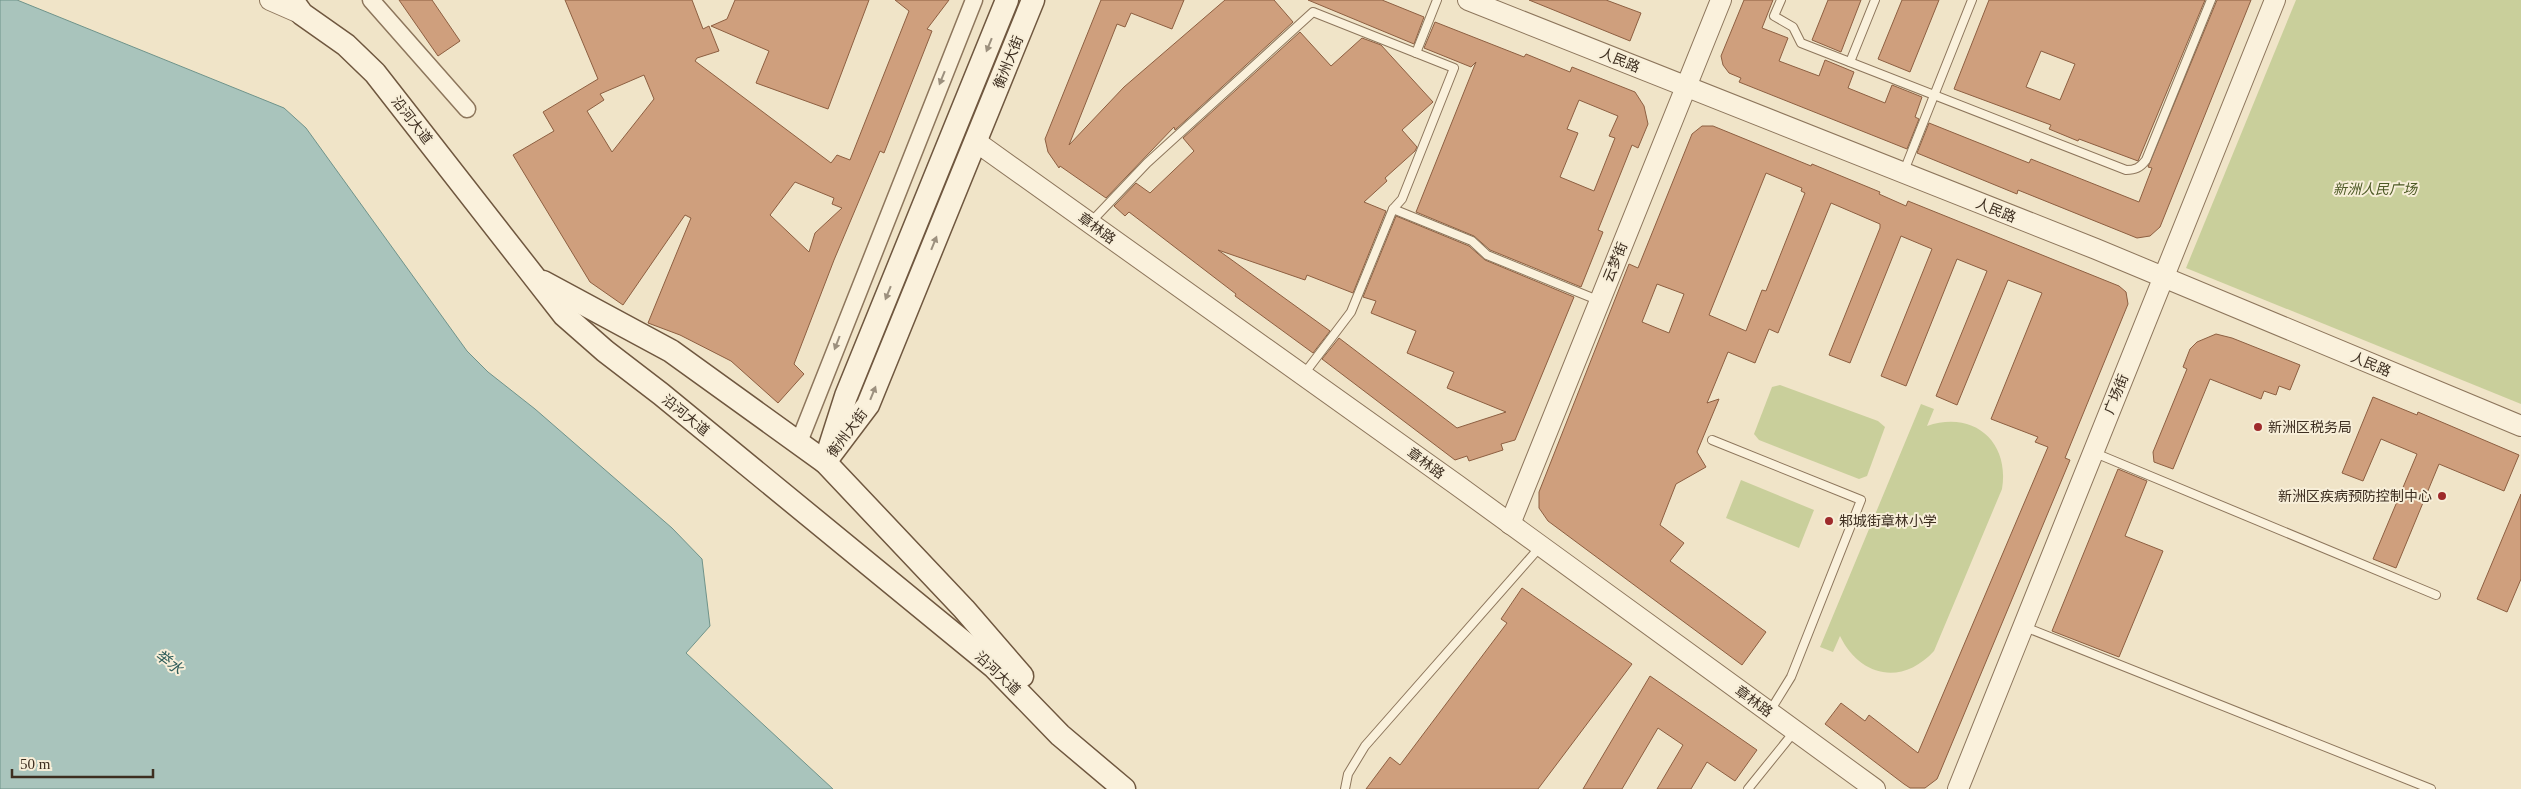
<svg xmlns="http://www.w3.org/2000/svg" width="2521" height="789" font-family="'Times New Roman','Noto Sans SC',serif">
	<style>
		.green { fill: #c9cf9b }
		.water { fill: #a9c4bc; stroke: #6f938a }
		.building { fill: #cf9f7d; stroke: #8d5f41; fill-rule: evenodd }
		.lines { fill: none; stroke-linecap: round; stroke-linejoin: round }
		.service-casing { stroke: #8d765c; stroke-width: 10 }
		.minor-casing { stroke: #8d765c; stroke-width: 19 }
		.tertiary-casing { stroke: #8d765c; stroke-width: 22 }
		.secondary-casing { stroke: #6f573f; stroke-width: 25 }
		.service { stroke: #faf1dc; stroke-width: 8 }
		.minor { stroke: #faf1dc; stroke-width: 16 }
		.tertiary { stroke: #faf1dc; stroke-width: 20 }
		.secondary { stroke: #faf1dc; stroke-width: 22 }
		.oneway { fill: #9c907e }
		.poi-dot { fill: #9e2a2b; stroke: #f7eed8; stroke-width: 2 }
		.labels { text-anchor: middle; stroke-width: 4; stroke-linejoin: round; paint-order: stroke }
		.street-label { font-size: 14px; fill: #3d2e20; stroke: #f7eed8 }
		.park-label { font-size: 14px; font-style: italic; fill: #4d5a26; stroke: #f7eed8 }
		.poi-label { font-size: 14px; fill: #3d2e20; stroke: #f7eed8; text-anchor: start }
		.water-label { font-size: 15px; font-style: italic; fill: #2f5d5a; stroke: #f7eed8 }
	</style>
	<rect width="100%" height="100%" fill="#f0e4c8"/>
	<!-- green -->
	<g class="green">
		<polygon points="2296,0 2521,0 2521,404 2186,268"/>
		<polygon points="1780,385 1878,421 1885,427 1867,476 1859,479 1759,440 1754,434 1772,387"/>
		<path d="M1921,404L1934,409L1927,426C1973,410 2010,441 2002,489L1934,651C1902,686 1860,677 1840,636L1833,652L1820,647Z"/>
		<polygon points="1741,480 1814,510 1799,548 1726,518"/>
	</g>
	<!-- water -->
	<polygon class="water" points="0,0 17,0 284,108 306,128 467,351 488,372 535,409 672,528 702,559 710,626 686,653 833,789 0,789"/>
	<!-- building -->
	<g class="building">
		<polygon points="399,0 432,0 460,41 438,56"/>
		<path d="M565,0H692L703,29L709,26L719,51L697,58L695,61L831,163L837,155L850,160L909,11L895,0H949L927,29L932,31L884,153L880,151L834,260L794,364L804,374L778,403L731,361L680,335L648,323L691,218L685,215L623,305L590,282L513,155L554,131L543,112L598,79ZM644,75L654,99L612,152L587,111L604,100L600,94ZM795,182L834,198L832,204L842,208L815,233L809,252L770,215Z"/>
		<polygon points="735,0 869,0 828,109 756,83 769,51 711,26 727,19"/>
		<polygon points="1101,0 1184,0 1172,29 1131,13 1125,27 1117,24 1069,145 1124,87 1225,0 1274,0 1293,22 1175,130 1174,127 1106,198 1060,166 1059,168 1048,152 1045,139"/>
		<polygon points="1308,0 1382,0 1424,17 1414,44"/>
		<polygon points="1529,0 1606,0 1641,13 1630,41"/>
		<polygon points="1744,0 1773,0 1762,28 1788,38 1779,61 1819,76 1825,60 1854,72 1848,88 1885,103 1892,85 1922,97 1915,117 1919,119 1907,149 1739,82 1741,78 1729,73 1723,65 1721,56"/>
		<polygon points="1828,0 1861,0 1841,52 1812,40"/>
		<polygon points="1902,0 1939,0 1910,72 1878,59"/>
		<path d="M1989,0H2205L2138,161L2079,139L2078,141L2049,129L2051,125L1954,89ZM2041,51L2075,64L2060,100L2026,87Z"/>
		<polygon points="2217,0 2251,0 2160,227 2150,236 2137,238 2018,190 2017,194 1917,153 1929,123 2029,163 2031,159 2139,202 2152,168 2148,167"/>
		<path d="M1435,22L1524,57L1526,54L1570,72L1572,67L1635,92L1644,106L1648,124L1638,148L1632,145L1598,230L1603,232L1581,287L1490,250L1474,236L1416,212L1476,62L1471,67L1424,48ZM1579,100L1618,116L1609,136L1615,138L1594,191L1560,177L1578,133L1567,129Z"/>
		<polygon points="1300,32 1331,66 1362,38 1381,45 1433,102 1402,130 1417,147 1415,151 1385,178 1387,181 1364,202 1386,211 1353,293 1307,275 1305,280 1218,250 1330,331 1313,353 1235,296 1236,294 1129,212 1125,216 1114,206 1136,183 1150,193 1194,151 1183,138"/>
		<path d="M1702,126H1713L1811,166L1812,164L1880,192L1879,194L1906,206L1908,201L2119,286L2126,292L2128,304L2065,458L2070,460L1940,772L1937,779L1925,788H1910L1904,784L1825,724L1841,703L1865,721L1869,715L1918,753L2048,447L2035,442L2038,437L1991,419L2042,293L2008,280L1957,405L1936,396L1987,271L1957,259L1906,386L1881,376L1932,249L1901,236L1850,363L1829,355L1880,228V224L1831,203L1778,333L1769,329L1755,363L1728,352L1707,403L1719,399L1697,452L1706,467L1676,484L1660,525L1684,543L1670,561L1766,632L1742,665L1548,521L1539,508V492L1629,264L1638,268L1692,134ZM1766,173L1802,188L1801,191L1805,193L1766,291L1762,290L1746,331L1709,315ZM1657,284L1684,294L1669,333L1642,322Z"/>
		<polygon points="1396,216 1469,246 1485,260 1574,297 1515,440 1501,444 1503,450 1469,461 1467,456 1455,460 1322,359 1339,338 1457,428 1506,412 1447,388 1454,372 1407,353 1416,331 1371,313 1376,301 1363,297"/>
		<polygon points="2216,334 2232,338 2300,365 2290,390 2279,386 2276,395 2264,391 2261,399 2210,379 2173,469 2154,462 2153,452 2187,369 2183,367 2190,349 2197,342"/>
		<polygon points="2373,397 2417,415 2418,412 2519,455 2504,491 2439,464 2396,568 2373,559 2417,454 2381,439 2363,481 2342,473"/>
		<polygon points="2118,469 2147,481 2125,536 2163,551 2119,657 2052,631"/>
		<polygon points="2521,494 2521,579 2507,612 2477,599"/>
		<polygon points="1522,588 1632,664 1538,789 1366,789 1390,757 1400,765 1507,623 1501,619"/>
		<polygon points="1650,676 1757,750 1735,781 1707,762 1691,789 1657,789 1683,745 1658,728 1622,789 1583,789"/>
	</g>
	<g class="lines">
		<defs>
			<g id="service">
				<path d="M1781,0L1774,16L1793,27L1801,43L2126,170C2135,170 2140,168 2146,160L2211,0"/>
				<polyline points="1416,53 1437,0"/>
				<polyline points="1850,62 1875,0"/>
				<polyline points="1904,171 1972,0"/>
				<polyline points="1090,223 1147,163 1313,12 1454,68 1402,199 1393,209"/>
				<polyline points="1304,374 1351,312 1393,209 1472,241 1487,255 1600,301"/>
				<polyline points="1712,440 1861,500 1791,677 1770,711"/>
				<polyline points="2095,453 2436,595"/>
				<polyline points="2025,627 2431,789"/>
				<polyline points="1345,789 1348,774 1365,746 1540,547"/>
				<polyline points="1748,789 1794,732"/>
			</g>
			<g id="minor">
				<polyline points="371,0 467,109"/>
				<polyline points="799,442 974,0"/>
			</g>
			<g id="tertiary">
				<polyline points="270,0 302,14"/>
				<polyline points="1468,0 2096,249 2521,426"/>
				<polyline points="975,141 1457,485 1875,789"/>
				<polyline points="1510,524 1721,0"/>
				<polyline points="1958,789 2275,0"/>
			</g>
			<g id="secondary">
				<polyline points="292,0 302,14 346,45 375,73 564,315 605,351 661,394 994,667 1060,735 1124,789"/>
				<polyline points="543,282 671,351 825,462 964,609 1022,676"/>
				<polyline points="830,446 846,396 1007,0"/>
				<polyline points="825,462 868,405 1033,0"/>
			</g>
		</defs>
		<!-- service casing -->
		<use href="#service" class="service-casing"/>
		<!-- minor casing -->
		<use href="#minor" class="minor-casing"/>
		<!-- tertiary casing -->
		<use href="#tertiary" class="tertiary-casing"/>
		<!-- secondary casing -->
		<use href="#secondary" class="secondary-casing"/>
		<!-- service -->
		<use href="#service" class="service"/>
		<!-- minor -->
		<use href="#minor" class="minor"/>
		<!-- tertiary -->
		<use href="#tertiary" class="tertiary"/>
		<!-- secondary -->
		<use href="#secondary" class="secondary"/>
	</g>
	<!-- one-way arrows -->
	<defs><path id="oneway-solid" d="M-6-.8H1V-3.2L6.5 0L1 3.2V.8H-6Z" transform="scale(1.25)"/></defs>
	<g class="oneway">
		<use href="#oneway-solid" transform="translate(989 45) rotate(112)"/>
		<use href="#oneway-solid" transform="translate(942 78) rotate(112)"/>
		<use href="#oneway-solid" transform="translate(934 243) rotate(-68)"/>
		<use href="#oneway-solid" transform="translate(888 293) rotate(112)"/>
		<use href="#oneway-solid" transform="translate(837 343) rotate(111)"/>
		<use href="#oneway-solid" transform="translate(873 393) rotate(-68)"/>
	</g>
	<!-- markers -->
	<g class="poi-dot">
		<circle cx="2258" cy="427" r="5"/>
		<circle cx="2442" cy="496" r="5"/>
		<circle cx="1829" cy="521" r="5"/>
	</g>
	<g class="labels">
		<!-- street labels -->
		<g class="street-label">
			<text transform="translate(1620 60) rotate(22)" y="5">人民路</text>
			<text transform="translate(1008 62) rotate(-68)" y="5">衡州大街</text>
			<text transform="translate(412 120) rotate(52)" y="5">沿河大道</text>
			<text transform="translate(1996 210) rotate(22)" y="5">人民路</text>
			<text transform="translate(1097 228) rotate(36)" y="5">章林路</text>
			<text transform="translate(1615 262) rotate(-68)" y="5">云梦街</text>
			<text transform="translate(2371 364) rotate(23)" y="5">人民路</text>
			<text transform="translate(2116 394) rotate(-68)" y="5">广场街</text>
			<text transform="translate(686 415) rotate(39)" y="5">沿河大道</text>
			<text transform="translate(847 433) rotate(-53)" y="5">衡州大街</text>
			<text transform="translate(1426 463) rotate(36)" y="5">章林路</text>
			<text transform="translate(998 673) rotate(43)" y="5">沿河大道</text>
			<text transform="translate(1754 701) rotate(36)" y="5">章林路</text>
		</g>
		<!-- park labels -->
		<g class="park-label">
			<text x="2375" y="194">新洲人民广场</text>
		</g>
		<!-- poi labels -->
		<g class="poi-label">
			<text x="2268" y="432">新洲区税务局</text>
			<text x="2432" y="501" text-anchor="end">新洲区疾病预防控制中心</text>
			<text x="1839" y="526">邾城街章林小学</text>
		</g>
		<!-- water labels -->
		<g class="water-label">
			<text transform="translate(169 662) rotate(37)" y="5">举水</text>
		</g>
	</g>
	<!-- scale -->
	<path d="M12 769v8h141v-8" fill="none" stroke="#3d2e20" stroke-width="2.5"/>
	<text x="20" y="769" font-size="15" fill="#3d2e20" stroke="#f7eed8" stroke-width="4" paint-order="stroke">50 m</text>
</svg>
